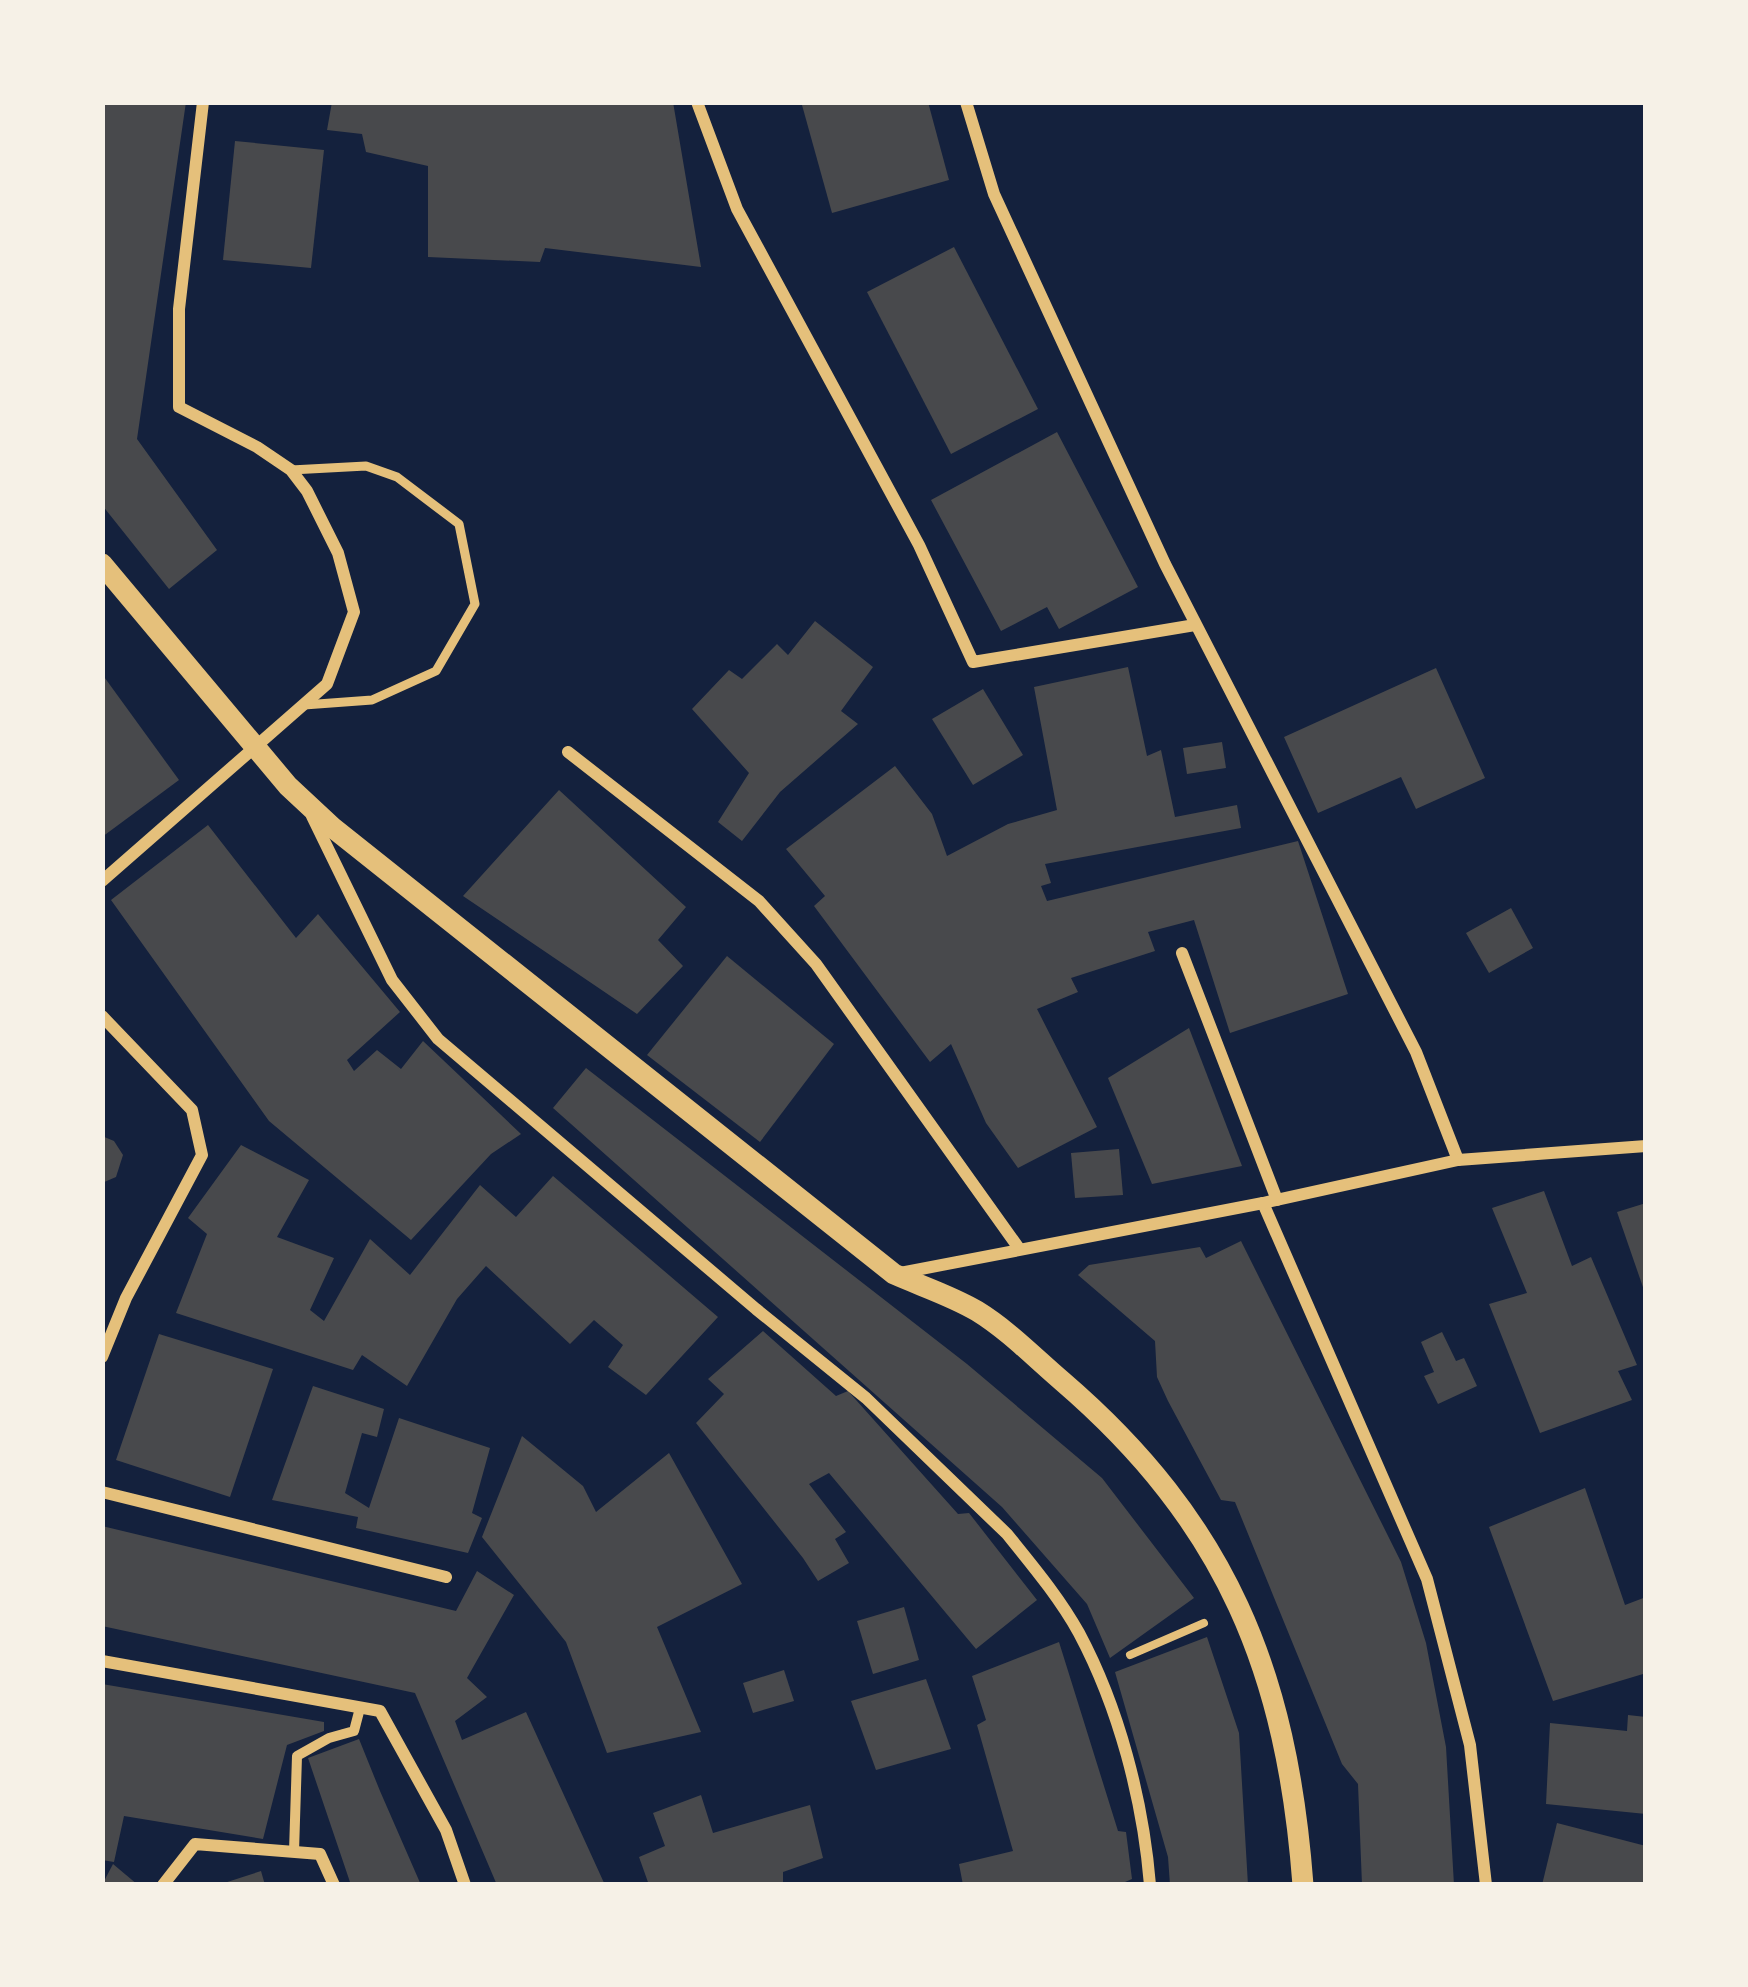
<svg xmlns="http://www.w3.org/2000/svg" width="1748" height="1987" font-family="'DejaVu Sans',sans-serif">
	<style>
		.building { fill: #48494c }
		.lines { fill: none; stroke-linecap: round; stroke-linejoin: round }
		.path { stroke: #e5c07b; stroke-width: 8 }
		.service { stroke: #e5c07b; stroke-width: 9 }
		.pedestrian { stroke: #e5c07b; stroke-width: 10 }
		.minor { stroke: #e5c07b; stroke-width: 12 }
		.tertiary { stroke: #e5c07b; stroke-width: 21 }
	</style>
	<rect width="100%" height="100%" fill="#14213d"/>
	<!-- building -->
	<g class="building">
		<polygon points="102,102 186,102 137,439 217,550 169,589 102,505"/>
		<polygon points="332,102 673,102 701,267 545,248 540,262 428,257 428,166 366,152 362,134 327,130"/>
		<polygon points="811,102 928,102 949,180 832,213 802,105"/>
		<polygon points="235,141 324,150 311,268 223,260"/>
		<polygon points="954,247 1038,409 951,454 867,292"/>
		<polygon points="1057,432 1138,587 1059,629 1047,607 1001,631 931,500"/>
		<polygon points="815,621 873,667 841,711 858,724 780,792 742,841 718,822 749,773 692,709 729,670 742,679 777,644 788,655"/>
		<polygon points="1128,667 1147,756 1161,750 1175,817 1237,805 1241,828 1045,864 1051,883 1041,886 1047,901 1298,841 1348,994 1230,1033 1194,920 1148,932 1155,951 1071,978 1078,992 1037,1009 1097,1127 1018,1168 986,1123 951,1044 930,1062 814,906 825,896 786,849 895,766 932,814 947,856 1008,824 1057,810 1034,687"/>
		<polygon points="1436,668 1485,778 1416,809 1401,777 1318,813 1284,737"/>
		<polygon points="102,674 179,780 102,837"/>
		<polygon points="983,689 1023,755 973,785 932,719"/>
		<polygon points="1222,742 1226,768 1187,774 1183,748"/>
		<polygon points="559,790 686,907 658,940 683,966 637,1014 463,896"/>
		<polygon points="208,825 296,938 318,914 400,1012 347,1060 354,1071 377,1050 401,1069 423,1041 521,1134 491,1154 411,1240 269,1121 111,900"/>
		<polygon points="1511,908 1533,948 1489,973 1466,933"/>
		<polygon points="727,956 834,1044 760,1142 647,1055"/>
		<polygon points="1189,1028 1242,1166 1152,1184 1108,1078"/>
		<polygon points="586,1068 967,1364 1102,1478 1194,1598 1110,1658 1087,1604 1002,1507 553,1108"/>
		<polygon points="102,1136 114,1141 123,1155 116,1177 102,1183"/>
		<polygon points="241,1145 309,1180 277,1237 334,1258 310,1310 324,1321 370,1239 410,1275 480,1185 516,1217 553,1176 718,1317 646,1395 608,1367 623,1345 594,1320 570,1344 486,1266 457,1299 407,1386 362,1355 353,1370 176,1313 207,1234 188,1218"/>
		<polygon points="1119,1149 1123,1195 1075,1198 1071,1153"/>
		<polygon points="1544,1191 1572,1266 1591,1257 1637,1365 1618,1371 1632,1400 1540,1433 1489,1304 1527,1293 1492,1208"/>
		<polygon points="1646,1203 1646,1293 1645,1293 1617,1212"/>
		<polygon points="1241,1241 1401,1562 1426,1643 1446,1747 1454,1885 1362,1885 1358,1784 1342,1764 1235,1502 1221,1500 1168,1401 1157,1377 1155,1341 1078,1275 1089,1265 1200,1247 1206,1258"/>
		<polygon points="763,1331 836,1396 848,1391 958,1514 969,1513 1037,1600 976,1649 829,1473 809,1484 846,1532 835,1539 849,1563 818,1581 803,1558 696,1423 724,1394 708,1379"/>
		<polygon points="1442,1332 1456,1361 1464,1358 1477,1386 1438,1404 1424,1376 1434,1372 1421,1342"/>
		<polygon points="159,1334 273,1369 230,1497 116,1460"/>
		<polygon points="313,1386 384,1409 377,1437 362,1433 345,1493 369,1508 399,1418 490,1448 472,1513 482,1518 468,1553 356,1528 358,1517 272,1500"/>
		<polygon points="522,1436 583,1486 596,1512 669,1453 742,1584 657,1627 701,1732 607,1753 566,1642 482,1537"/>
		<polygon points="1585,1488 1625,1605 1646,1597 1646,1681 1643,1674 1553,1701 1489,1527"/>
		<polygon points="102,1526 456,1611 477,1571 514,1595 467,1678 487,1697 455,1721 462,1740 526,1712 605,1885 497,1885 415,1693 102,1626"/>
		<polygon points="904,1607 919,1660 873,1674 857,1621"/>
		<polygon points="1207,1637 1239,1733 1248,1885 1170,1885 1168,1857 1115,1672"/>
		<polygon points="1059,1642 1118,1831 1126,1832 1132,1879 1118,1885 963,1885 959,1864 1013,1851 977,1725 986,1720 972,1676"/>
		<polygon points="784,1670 794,1701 753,1713 743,1683"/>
		<polygon points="926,1679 951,1749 876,1770 851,1701"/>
		<polygon points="102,1684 324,1722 324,1731 287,1745 263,1839 124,1816 114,1862 102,1860"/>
		<polygon points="1628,1715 1646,1717 1646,1814 1546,1804 1550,1723 1627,1731"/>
		<polygon points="359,1739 380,1791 421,1885 351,1885 308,1758"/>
		<polygon points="701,1795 713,1833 810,1805 823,1858 783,1872 783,1885 649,1885 639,1857 665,1846 653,1813"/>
		<polygon points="1557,1823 1646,1846 1646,1885 1542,1885"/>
		<polygon points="113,1864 138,1885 102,1885"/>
		<polygon points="261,1871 265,1885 221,1885 221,1884"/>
	</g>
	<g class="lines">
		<!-- path -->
		<polyline class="path" points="1130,1655 1204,1623"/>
		<!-- service -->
		<polyline class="service" points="291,470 366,466 397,477 459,524 475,604 436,671 372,700 304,705"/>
		<!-- pedestrian -->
		<polyline class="pedestrian" points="294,1852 297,1756 329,1738 354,1731 360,1708"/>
		<!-- minor -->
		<g class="minor">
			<polyline points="697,102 737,209 919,545 973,662 1195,625"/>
			<polyline points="966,102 994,194 1165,564 1416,1052 1458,1160"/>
			<polyline points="568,752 759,901 816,964 1018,1247"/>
			<path d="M312,816L392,980L438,1039L756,1309L866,1398L1007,1534C1032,1565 1059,1597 1079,1633C1119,1708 1143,1800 1150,1885"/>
			<polyline points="102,881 327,684 354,612 338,553 307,491 291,470 257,447 179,407 179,309 203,102"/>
			<polyline points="1182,953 1277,1200"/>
			<polyline points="102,1016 192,1110 202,1155 126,1298 102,1357"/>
			<polyline points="1263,1203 1427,1579 1470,1745 1486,1885"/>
			<polyline points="895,1274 1263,1203 1458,1160 1646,1146"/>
			<polyline points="102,1492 446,1577"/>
			<polyline points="102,1661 380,1711 446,1830 465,1885"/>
			<polyline points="163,1885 195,1844 320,1854 334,1885"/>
		</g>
		<!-- tertiary -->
		<path class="tertiary" d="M102,564L288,786L332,827L894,1274C921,1286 952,1296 977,1311C1008,1330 1035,1358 1062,1381C1227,1523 1287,1672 1303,1885"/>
	</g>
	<!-- border -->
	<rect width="1748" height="1987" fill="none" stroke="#f6f1e7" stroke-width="210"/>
</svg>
